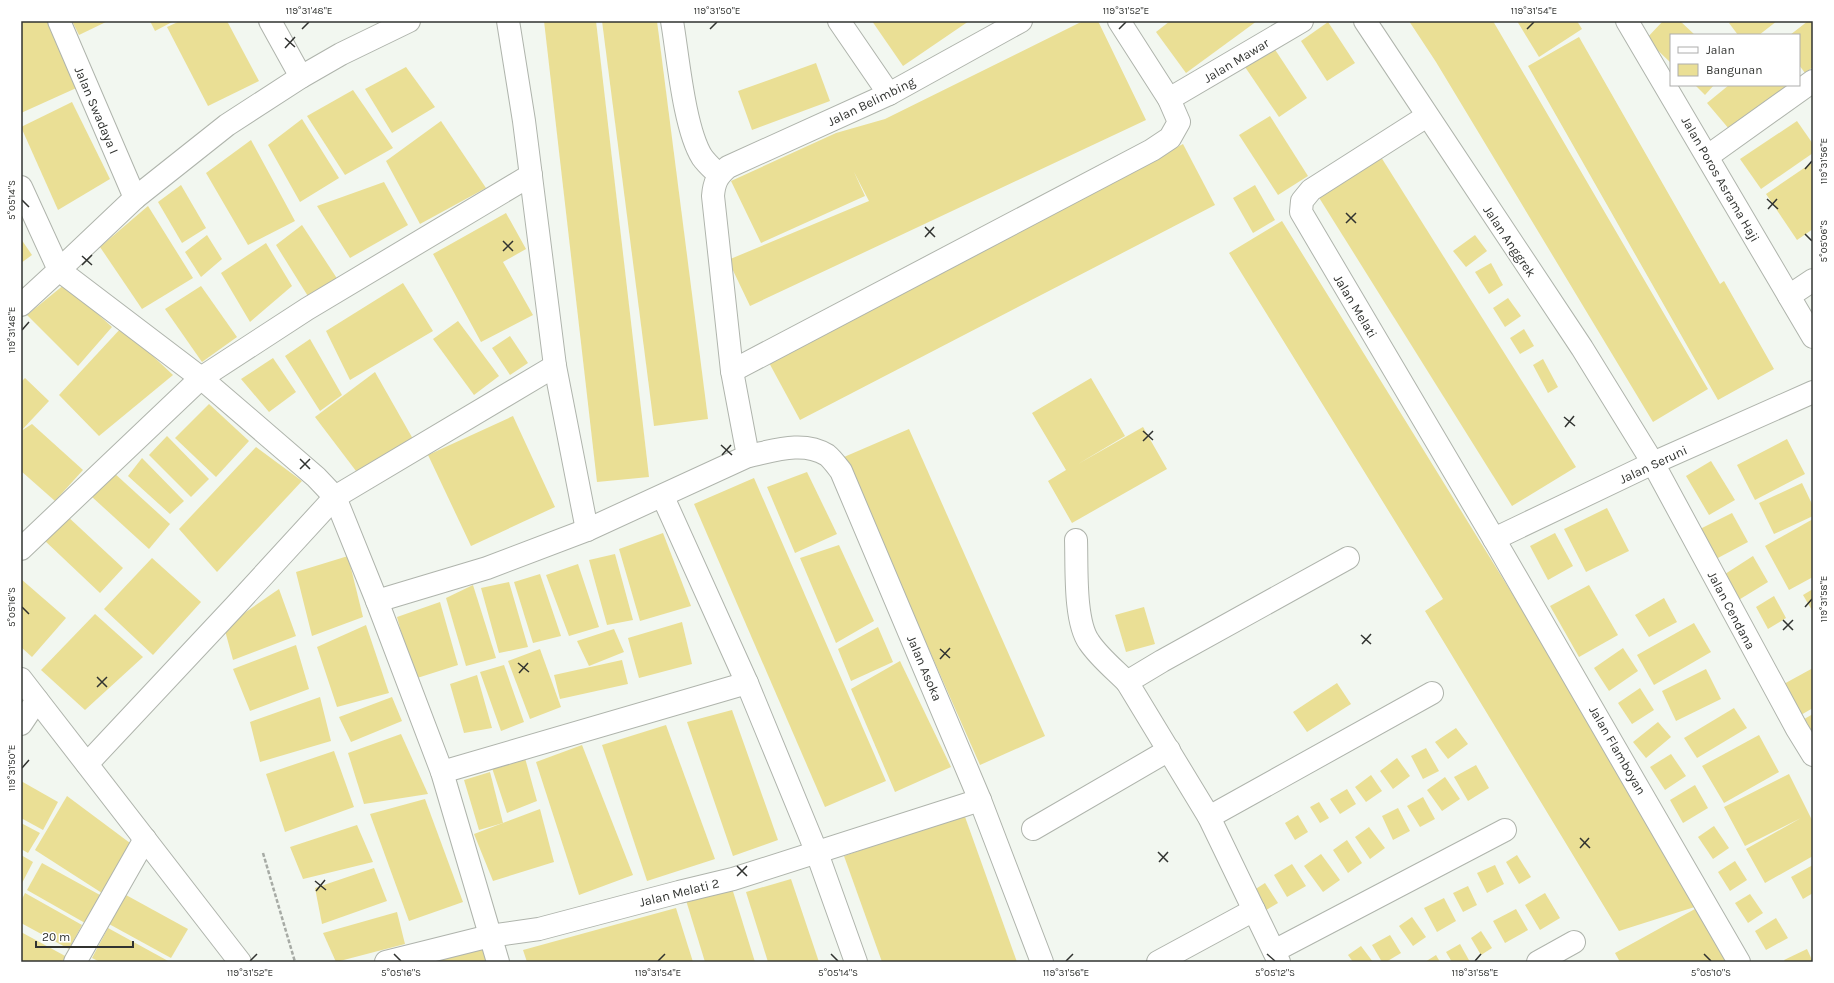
<svg xmlns="http://www.w3.org/2000/svg" width="1834" height="983" font-family="Karla,sans-serif">
	<style>
		.building { fill: #eadf95 }
		.lines { fill: none; stroke-linecap: round; stroke-linejoin: round }
		.minor-casing { stroke: #afb4ac; stroke-width: 24 }
		.tertiary-casing { stroke: #afb4ac; stroke-width: 24 }
		.path { stroke: #a7aba5; stroke-width: 2.5; stroke-dasharray: 4 2; stroke-linecap: butt }
		.minor { stroke: #fff; stroke-width: 22 }
		.tertiary { stroke: #fff; stroke-width: 22 }
		.ticks { fill: none; stroke: #313330; stroke-width: 1.5 }
		.labels { text-anchor: middle; stroke-width: 4; stroke-linejoin: round; paint-order: stroke }
		.street-label { font-size: 13px; fill: #313330; stroke: #fff }
		.neatline { fill: none; stroke: #313330; stroke-width: 1.5 }
		.ticks-label { font-size: 10px; text-anchor: middle; fill: #313330 }
	</style>
	<rect width="100%" height="100%" fill="#f2f7f0"/>
	<!-- building -->
	<g class="building">
		<polygon points="21,21 53,21 83,85 21,113"/>
		<polygon points="72,21 108,21 79,35"/>
		<polygon points="150,21 174,21 155,31"/>
		<polygon points="180,21 227,21 259,81 208,106 167,27"/>
		<polygon points="544,21 596,21 649,477 597,482"/>
		<polygon points="602,21 657,21 708,419 654,426"/>
		<polygon points="872,21 969,21 903,66"/>
		<polygon points="1083,21 1098,21 1146,120 750,306 728,260 869,201 854,172 865,196 761,243 731,181 836,133 885,119"/>
		<polygon points="1170,21 1257,21 1186,73 1156,32"/>
		<polygon points="1409,21 1493,21 1708,389 1653,422 1436,62"/>
		<polygon points="1517,21 1577,21 1582,29 1539,57"/>
		<polygon points="1663,21 1680,21 1695,35 1671,35 1671,63 1646,39"/>
		<polygon points="1732,21 1777,21 1759,35 1738,35 1729,23"/>
		<polygon points="1808,21 1813,21 1813,67 1805,73 1799,65 1799,35 1790,35"/>
		<polygon points="1328,22 1355,63 1327,81 1301,41"/>
		<polygon points="1579,37 1720,284 1724,281 1774,369 1718,400 1528,66"/>
		<polygon points="1272,45 1307,98 1279,117 1243,64"/>
		<polygon points="816,63 830,101 752,130 738,91"/>
		<polygon points="406,67 435,107 392,133 365,89"/>
		<polygon points="1695,85 1714,85 1705,95"/>
		<polygon points="1729,85 1795,85 1735,136 1707,103"/>
		<polygon points="353,90 393,148 345,175 307,116"/>
		<polygon points="72,102 110,179 58,210 21,127"/>
		<polygon points="1270,116 1308,176 1278,195 1239,135"/>
		<polygon points="302,119 339,178 300,202 268,145"/>
		<polygon points="441,121 486,188 420,224 386,161"/>
		<polygon points="1797,121 1813,144 1813,153 1761,189 1740,159"/>
		<polygon points="251,140 295,221 248,245 206,173"/>
		<polygon points="1183,144 1215,205 800,420 767,359"/>
		<polygon points="1381,157 1576,467 1512,506 1318,196"/>
		<polygon points="1813,162 1813,229 1797,240 1766,194"/>
		<polygon points="384,182 408,225 350,258 317,206"/>
		<polygon points="181,185 206,228 182,243 158,202"/>
		<polygon points="1255,185 1275,220 1253,233 1233,198"/>
		<polygon points="148,206 193,278 142,309 100,247"/>
		<polygon points="506,213 526,249 503,262 533,315 481,342 433,254"/>
		<polygon points="1282,221 1704,904 1731,962 1620,962 1615,953 1704,904 1619,931 1425,611 1443,599 1229,253"/>
		<polygon points="302,225 338,280 311,301 276,245"/>
		<polygon points="207,235 222,259 201,277 185,252"/>
		<polygon points="1475,235 1487,251 1466,267 1453,251"/>
		<polygon points="21,239 32,255 21,263"/>
		<polygon points="266,243 292,286 250,322 221,273"/>
		<polygon points="1491,263 1503,285 1489,294 1475,272"/>
		<polygon points="403,283 433,331 350,380 326,331"/>
		<polygon points="65,284 112,327 78,366 27,315"/>
		<polygon points="201,286 237,337 202,362 165,309"/>
		<polygon points="1508,298 1521,316 1505,327 1493,308"/>
		<polygon points="458,321 499,376 474,395 433,339"/>
		<polygon points="122,327 173,375 99,436 59,395"/>
		<polygon points="1524,329 1534,346 1520,354 1510,338"/>
		<polygon points="510,336 528,363 510,375 492,348"/>
		<polygon points="310,339 342,395 320,411 285,356"/>
		<polygon points="273,358 296,392 269,412 241,379"/>
		<polygon points="1543,359 1558,387 1548,393 1533,365"/>
		<polygon points="375,372 413,439 356,471 315,417"/>
		<polygon points="25,378 49,401 21,431 21,382"/>
		<polygon points="1091,378 1125,436 1078,464 1143,427 1167,469 1072,523 1048,481 1066,470 1032,413"/>
		<polygon points="209,404 249,441 216,477 175,438"/>
		<polygon points="513,416 555,507 471,546 428,455"/>
		<polygon points="32,424 83,470 55,501 21,471 21,431"/>
		<polygon points="909,429 1045,736 980,765 844,457"/>
		<polygon points="167,436 209,479 191,497 149,455"/>
		<polygon points="1787,439 1805,474 1755,500 1737,465"/>
		<polygon points="256,447 302,481 217,572 179,529"/>
		<polygon points="142,458 184,501 170,514 128,476"/>
		<polygon points="1711,461 1735,500 1709,515 1686,476"/>
		<polygon points="113,472 170,524 149,549 91,496"/>
		<polygon points="807,472 837,534 795,553 767,487"/>
		<polygon points="754,478 886,781 825,807 694,504"/>
		<polygon points="1802,483 1813,506 1813,516 1774,534 1759,503"/>
		<polygon points="1607,508 1629,551 1586,572 1564,529"/>
		<polygon points="1732,513 1748,542 1716,559 1700,529"/>
		<polygon points="66,515 123,568 100,593 43,539"/>
		<polygon points="1813,519 1813,577 1789,590 1765,546"/>
		<polygon points="663,533 691,606 640,621 619,549"/>
		<polygon points="1555,533 1573,566 1548,580 1530,546"/>
		<polygon points="839,545 874,621 836,643 800,558"/>
		<polygon points="615,554 633,620 607,625 589,560"/>
		<polygon points="348,556 363,617 312,636 296,572"/>
		<polygon points="1753,556 1768,582 1737,601 1722,576"/>
		<polygon points="152,558 201,602 153,655 104,609"/>
		<polygon points="578,564 599,627 569,636 546,575"/>
		<polygon points="540,574 561,636 533,643 514,582"/>
		<polygon points="21,579 66,618 32,657 21,647"/>
		<polygon points="509,582 528,647 499,653 481,588"/>
		<polygon points="473,585 496,658 466,666 446,598"/>
		<polygon points="1589,585 1618,635 1579,657 1550,606"/>
		<polygon points="279,589 296,636 233,660 224,627"/>
		<polygon points="1813,589 1813,612 1803,595"/>
		<polygon points="1774,596 1786,618 1768,629 1756,607"/>
		<polygon points="1664,598 1677,622 1649,637 1635,615"/>
		<polygon points="440,602 458,665 414,679 397,617"/>
		<polygon points="1144,607 1155,644 1126,652 1115,615"/>
		<polygon points="95,614 143,657 85,710 41,670"/>
		<polygon points="682,622 692,664 639,678 628,638"/>
		<polygon points="1694,623 1711,652 1654,685 1637,655"/>
		<polygon points="366,625 389,693 337,707 317,647"/>
		<polygon points="878,627 893,662 851,681 838,649"/>
		<polygon points="614,629 624,652 589,666 577,641"/>
		<polygon points="296,645 309,689 250,711 233,669"/>
		<polygon points="1623,648 1638,671 1609,691 1594,668"/>
		<polygon points="540,649 561,707 530,719 508,661"/>
		<polygon points="622,660 628,684 560,699 554,675"/>
		<polygon points="900,661 951,767 895,792 851,689"/>
		<polygon points="504,665 524,722 501,731 480,672"/>
		<polygon points="1813,668 1813,708 1799,716 1782,685"/>
		<polygon points="1706,669 1721,699 1676,721 1662,691"/>
		<polygon points="477,675 492,728 464,733 450,684"/>
		<polygon points="1337,683 1351,704 1307,732 1293,712"/>
		<polygon points="1640,688 1654,710 1632,724 1618,703"/>
		<polygon points="320,697 331,741 260,762 250,722"/>
		<polygon points="392,697 402,721 351,742 339,717"/>
		<polygon points="1734,708 1747,728 1697,758 1684,738"/>
		<polygon points="732,710 778,840 733,856 687,722"/>
		<polygon points="1813,714 1813,747 1799,722"/>
		<polygon points="1658,722 1671,737 1646,758 1633,742"/>
		<polygon points="666,725 715,859 647,881 602,745"/>
		<polygon points="1456,728 1468,744 1448,759 1435,742"/>
		<polygon points="401,734 428,794 364,804 348,753"/>
		<polygon points="1759,735 1779,772 1724,803 1702,766"/>
		<polygon points="582,745 633,875 579,895 536,762"/>
		<polygon points="1426,748 1439,771 1423,779 1411,756"/>
		<polygon points="334,751 354,807 285,832 266,774"/>
		<polygon points="1671,754 1686,776 1665,790 1650,767"/>
		<polygon points="525,758 537,801 507,813 492,768"/>
		<polygon points="1397,758 1410,776 1393,789 1380,771"/>
		<polygon points="1476,765 1489,788 1468,801 1454,777"/>
		<polygon points="490,772 503,823 479,830 464,780"/>
		<polygon points="1789,774 1813,822 1813,856 1765,883 1746,849 1801,818 1745,846 1724,807"/>
		<polygon points="1371,775 1382,791 1366,802 1355,787"/>
		<polygon points="1445,777 1460,799 1442,811 1427,790"/>
		<polygon points="21,781 58,802 43,830 21,818"/>
		<polygon points="1695,785 1708,808 1683,823 1670,800"/>
		<polygon points="1347,789 1356,804 1340,814 1330,799"/>
		<polygon points="67,796 130,843 105,895 35,850"/>
		<polygon points="1423,797 1435,819 1420,827 1407,806"/>
		<polygon points="425,799 463,902 409,921 370,814"/>
		<polygon points="1319,802 1329,818 1320,823 1310,807"/>
		<polygon points="1398,808 1410,831 1393,840 1382,816"/>
		<polygon points="540,809 554,862 493,881 474,834"/>
		<polygon points="964,814 1017,962 882,962 844,856"/>
		<polygon points="1298,815 1308,832 1295,840 1285,823"/>
		<polygon points="21,823 40,833 28,853 21,849"/>
		<polygon points="357,825 373,862 303,879 290,847"/>
		<polygon points="1714,826 1729,848 1713,859 1698,837"/>
		<polygon points="1369,827 1385,848 1370,859 1355,837"/>
		<polygon points="1347,840 1362,863 1348,873 1333,850"/>
		<polygon points="1321,854 1340,880 1323,892 1304,866"/>
		<polygon points="21,855 33,862 21,885"/>
		<polygon points="1517,855 1531,877 1519,884 1506,862"/>
		<polygon points="1735,861 1747,880 1730,891 1718,872"/>
		<polygon points="42,863 100,895 85,923 27,890"/>
		<polygon points="1292,864 1306,886 1287,897 1274,875"/>
		<polygon points="1495,865 1504,884 1487,893 1477,873"/>
		<polygon points="1813,865 1813,893 1803,899 1791,877"/>
		<polygon points="374,868 387,901 322,924 315,888"/>
		<polygon points="791,879 819,962 768,962 746,892"/>
		<polygon points="1265,883 1278,903 1263,912 1251,892"/>
		<polygon points="731,885 755,962 705,962 685,897"/>
		<polygon points="1468,886 1477,905 1463,912 1453,893"/>
		<polygon points="25,893 82,925 69,949 21,923 21,901"/>
		<polygon points="1545,893 1560,918 1540,930 1525,905"/>
		<polygon points="1750,894 1763,913 1748,923 1735,903"/>
		<polygon points="126,895 188,929 171,958 109,924"/>
		<polygon points="1444,898 1456,921 1437,932 1424,908"/>
		<polygon points="676,908 693,962 527,962 523,950"/>
		<polygon points="1516,909 1528,930 1505,943 1493,921"/>
		<polygon points="397,912 405,944 336,962 323,933"/>
		<polygon points="1412,917 1426,937 1413,946 1399,926"/>
		<polygon points="1776,918 1788,938 1766,950 1755,931"/>
		<polygon points="108,928 170,962 100,962 92,958"/>
		<polygon points="1481,931 1492,948 1481,955 1471,938"/>
		<polygon points="21,932 67,957 64,962 21,962"/>
		<polygon points="1390,935 1401,953 1386,962 1382,962 1372,945"/>
		<polygon points="482,942 489,962 436,962"/>
		<polygon points="1460,944 1470,962 1452,962 1446,952"/>
		<polygon points="1361,946 1373,962 1353,962 1348,955"/>
		<polygon points="1807,949 1813,962 1785,962 1784,960"/>
		<polygon points="1436,955 1440,962 1425,962"/>
	</g>
	<g class="lines">
		<defs>
			<g id="minor">
				<polyline points="59,21 135,198"/>
				<polyline points="270,21 301,77"/>
				<polyline points="409,21 341,54 301,77 227,125 135,198 59,270 201,378 316,477 335,497 377,601 442,772 498,962"/>
				<polyline points="508,21 524,121 555,366 587,530"/>
				<path d="M672,21C678,56 684,128 702,157C707,164 713,169 719,175"/>
				<polyline points="839,21 889,94"/>
				<polyline points="1365,21 1582,348 1653,463 1797,729 1813,755"/>
				<polyline points="1169,99 1302,21"/>
				<polyline points="1427,116 1311,190 1302,201 1301,212 1494,539 1739,962"/>
				<polyline points="1708,156 1813,81"/>
				<polyline points="21,187 59,270 21,305"/>
				<polyline points="1789,296 1813,280"/>
				<polyline points="732,371 1152,150 1170,138 1179,122 1169,99 1119,21"/>
				<path d="M748,456C773,451 803,440 827,455C832,459 837,466 841,471L980,800L1042,962"/>
				<polyline points="663,497 747,683 817,853 856,962"/>
				<polyline points="1494,539 1653,463 1813,392"/>
				<path d="M1076,540C1077,566 1074,621 1089,642C1099,657 1114,669 1127,682"/>
				<polyline points="21,549 201,378 307,309 531,175"/>
				<path d="M377,601L487,568L587,530L748,456L732,371L713,196C714,183 717,176 728,167L889,94L1021,21"/>
				<polyline points="21,679 240,962"/>
				<polyline points="21,724 37,700"/>
				<polyline points="87,764 236,605 335,497 555,366"/>
				<polyline points="442,772 747,683"/>
				<polyline points="1209,817 1432,693"/>
				<polyline points="1033,829 1169,750"/>
				<polyline points="1274,951 1505,830"/>
				<polyline points="75,962 145,839"/>
				<polyline points="386,962 490,936 539,929 679,892 733,879 980,800"/>
				<polyline points="1158,962 1254,910"/>
				<polyline points="1279,962 1209,817 1127,682 1162,661 1348,558"/>
				<polyline points="1538,962 1574,942"/>
			</g>
			<polyline id="tertiary" points="1627,21 1813,337"/>
		</defs>
		<!-- minor casing -->
		<use href="#minor" class="minor-casing"/>
		<!-- tertiary casing -->
		<use href="#tertiary" class="tertiary-casing"/>
		<!-- path -->
		<polyline class="path" points="263,853 295,962"/>
		<!-- minor -->
		<use href="#minor" class="minor"/>
		<!-- tertiary -->
		<use href="#tertiary" class="tertiary"/>
	</g>
	<!-- ticks -->
	<path class="ticks" d="M302,29L309,22M710,29L717,22M1119,29L1126,22M1527,29L1534,22M285,38L295,47M285,48L295,37M1805,169L1812,161M1767,199L1778,209M22,200L29,207M1768,209L1777,199M1346,213L1356,223M1346,223L1356,213M925,227L935,237M1805,234L1812,241M925,237L934,227M503,241L513,251M503,251L513,241M82,256L92,265M82,265L92,255M22,330L29,322M1564,417L1575,426M1565,427L1574,416M1143,431L1153,440M1143,441L1153,431M721,445L732,455M722,455L731,445M300,459L310,469M300,469L310,459M22,607L29,614M1805,607L1812,599M1783,620L1793,630M1783,630L1793,620M1361,635L1371,644M1362,644L1371,634M940,649L950,658M940,659L950,648M518,663L529,672M519,673L528,663M97,677L107,687M97,687L107,677M22,768L29,760M1580,838L1590,848M1580,848L1589,838M1158,852L1168,862M1159,862L1168,852M737,866L747,876M737,876L747,866M315,881L326,890M316,891L325,880M394,954L401,961M831,954L838,961M1267,954L1275,961M1704,954L1711,961M250,961L257,954M658,961L665,954M1066,961L1073,954M1475,961L1481,954"/>
	<g class="labels">
		<!-- street labels -->
		<g class="street-label">
			<text transform="translate(1236 60) rotate(-31)" y="5">Jalan Mawar</text>
			<text transform="translate(871 101) rotate(-26)" y="5">Jalan Belimbing</text>
			<text transform="translate(97 110) rotate(67)" y="5">Jalan Swadaya I</text>
			<text transform="translate(1721 179) rotate(60)" y="5">Jalan Poros Asrama Haji</text>
			<text transform="translate(1510 241) rotate(56)" y="5">Jalan Anggrek</text>
			<text transform="translate(1356 306) rotate(59)" y="5">Jalan Melati</text>
			<text transform="translate(1653 464) rotate(-25)" y="5">Jalan Seruni</text>
			<text transform="translate(1732 610) rotate(62)" y="5">Jalan Cendana</text>
			<text transform="translate(925 668) rotate(67)" y="5">Jalan Asoka</text>
			<text transform="translate(1618 750) rotate(60)" y="5">Jalan Flamboyan</text>
			<text transform="translate(679 892) rotate(-14)" y="5">Jalan Melati 2</text>
		</g>
	</g>
	<!-- border -->
	<rect width="1834" height="983" fill="none" stroke="#ffffff" stroke-width="44"/>
	<!-- legend -->
	<rect x="1670" y="34" width="130" height="52" fill="#ffffff" stroke="#adadac"/>
	<rect x="1678" y="47" width="20" height="6" fill="#ffffff" stroke="#adadac"/>
	<text x="1706" y="54" font-size="12" fill="#313330">Jalan</text>
	<rect x="1678" y="64" width="20" height="12" fill="#eadf95" stroke="#adadac"/>
	<text x="1706" y="74" font-size="12" fill="#313330">Bangunan</text>
	<!-- scale -->
	<path d="M36 941v6h97v-6" fill="none" stroke="#313330" stroke-width="2"/>
	<text x="42" y="941" font-size="12" fill="#313330" stroke="#ffffff" stroke-width="3" paint-order="stroke">20 m</text>
	<rect x="22" y="22" width="1790" height="939" class="neatline"/>
	<g class="ticks-label">
		<text x="309" y="14">119°31'48"E</text>
		<text x="717" y="14">119°31'50"E</text>
		<text x="1126" y="14">119°31'52"E</text>
		<text x="1534" y="14">119°31'54"E</text>
		<text transform="translate(1823 161) rotate(-90)" y="4">119°31'56"E</text>
		<text transform="translate(11 200) rotate(-90)" y="4">5°05'14"S</text>
		<text transform="translate(1823 241) rotate(-90)" y="4">5°05'06"S</text>
		<text transform="translate(11 330) rotate(-90)" y="4">119°31'48"E</text>
		<text transform="translate(1823 599) rotate(-90)" y="4">119°31'58"E</text>
		<text transform="translate(11 607) rotate(-90)" y="4">5°05'16"S</text>
		<text transform="translate(11 768) rotate(-90)" y="4">119°31'50"E</text>
		<text x="250" y="976">119°31'52"E</text>
		<text x="401" y="976">5°05'16"S</text>
		<text x="658" y="976">119°31'54"E</text>
		<text x="838" y="976">5°05'14"S</text>
		<text x="1066" y="976">119°31'56"E</text>
		<text x="1275" y="976">5°05'12"S</text>
		<text x="1475" y="976">119°31'58"E</text>
		<text x="1711" y="976">5°05'10"S</text>
	</g>
</svg>
